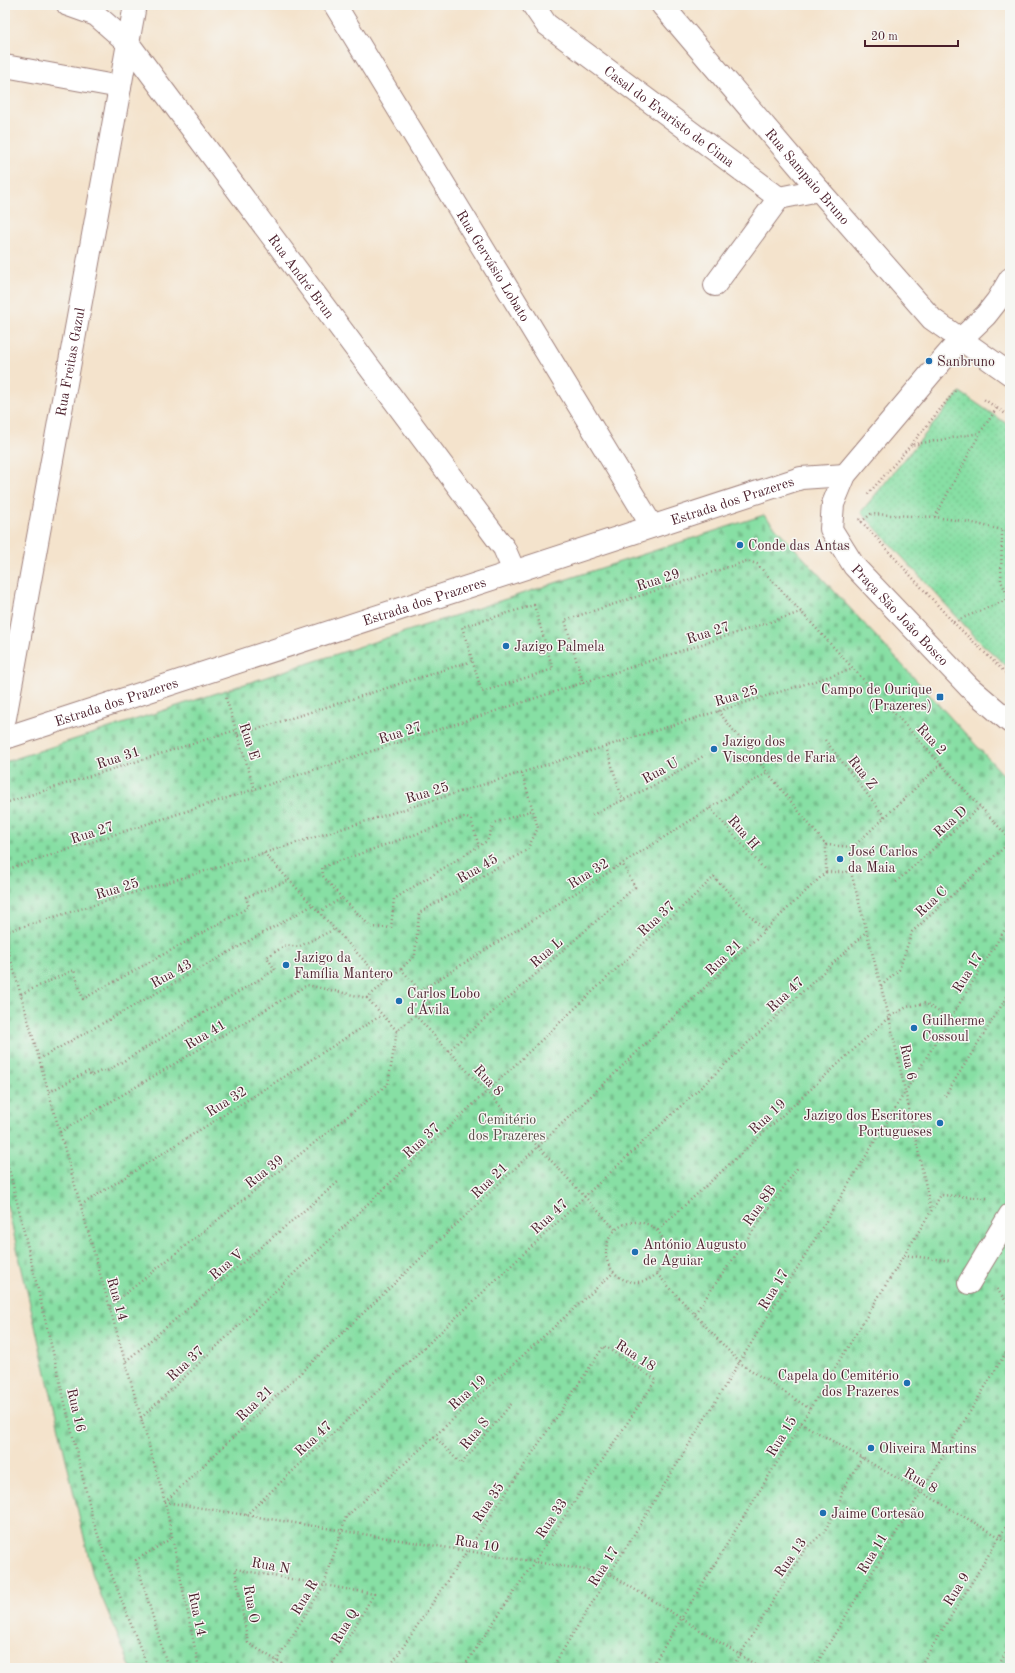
<svg xmlns="http://www.w3.org/2000/svg" width="1015" height="1673" font-family="'Old Standard TT',serif">
	<style>
		.cemetery { fill: url(#cemetery-stones); stroke: #687f68 }
		.garden { fill: url(#garden-dots); stroke: #687f68 }
		.lines { fill: none; stroke-linecap: round; stroke-linejoin: round }
		.minor-casing { stroke: #9f817c; stroke-width: 24 }
		.path { stroke: #9f817c; stroke-width: 2.5; stroke-dasharray: 1 3; stroke-linecap: butt }
		.minor { stroke: #fff; stroke-width: 22 }
		.poi-dot { fill: #1f6fb2; stroke: #f6f6f2; stroke-width: 1.5 }
		.labels { text-anchor: middle; stroke-width: 3; stroke-linejoin: round; paint-order: stroke }
		.street-label { font-size: 14px; fill: #4a1f2b; stroke: #f6f6f2 }
		.poi-label { font-size: 14px; fill: #4a1f2b; stroke: #f6f6f2; text-anchor: start }
		.park-label { font-size: 14px; fill: #594f49; stroke: #f6f6f2 }
	</style>
	<defs>
		<pattern id="cemetery-stones" width="16" height="16" patternUnits="userSpaceOnUse"><rect width="16" height="16" fill="#87dfa4"/><path d="M2 7V4a2 2 0 0 1 4 0v3zM10 15v-3a2 2 0 0 1 4 0v3z" fill="#76bf8d"/></pattern>
		<pattern id="garden-dots" width="8" height="8" patternUnits="userSpaceOnUse"><rect width="8" height="8" fill="#87dfa4"/><path d="M2 2h.1M6 6h.1" fill="none" stroke="#76bf8d" stroke-width="1.8" stroke-linecap="round"/></pattern>
	</defs>
	<rect width="100%" height="100%" fill="#f6f6f2"/>
	<filter id="ink" filterUnits="userSpaceOnUse"><feTurbulence type="fractalNoise" baseFrequency=".025" numOctaves="2"/><feDisplacementMap in="SourceGraphic" scale="8" xChannelSelector="R" yChannelSelector="G"/><feConvolveMatrix kernelMatrix="1 2 1 2 8 2 1 2 1" color-interpolation-filters="sRGB"/></filter>
	<filter id="wash" filterUnits="userSpaceOnUse"><feTurbulence type="fractalNoise" baseFrequency=".012" numOctaves="4" result="noise"/><feDisplacementMap in="SourceGraphic" scale="16" xChannelSelector="R" yChannelSelector="G"/><feGaussianBlur stdDeviation="0.9" result="paint"/><feColorMatrix in="noise" values="0 0 0 0 0 0 0 0 0 0 0 0 0 0 0 0 0 1.4 0 .05"/><feComposite in="paint" operator="in"/></filter>
	<g filter="url(#wash)">
		<rect width="100%" height="100%" fill="#f4e3cc"/>
		<!-- cemetery -->
		<polygon class="cemetery" points="764,515 1010,782 1010,1668 131,1668 93,1576 5,1196 5,762"/>
		<!-- garden -->
		<polygon class="garden" points="960,392 1010,426 1010,669 980,642 861,512"/>
	</g>
	<g filter="url(#ink)">
		<g class="lines">
			<defs>
				<g id="minor">
					<path id="s1" d="M68,5L96,15L128,43L504,548L514,571"/>
					<path id="s2" d="M335,5L652,526"/>
					<path id="s3" d="M533,5L546,24L779,198L819,190"/>
					<path id="s4" d="M662,5L819,190L932,319L1010,374"/>
					<polyline points="5,66 120,87"/>
					<path id="s5" d="M1010,279L997,301L986,315L960,340L932,372L845,475L833,504L831,529L854,566L969,687L1010,722"/>
					<polyline points="715,285 779,198"/>
					<path id="s6" d="M5,718L135,5"/>
					<path id="s7" d="M5,738L801,478L845,475"/>
					<polyline points="969,1283 1010,1215"/>
				</g>
			</defs>
			<!-- minor casing -->
			<use href="#minor" class="minor-casing"/>
			<!-- path -->
			<g class="path">
				<polyline points="955,391 911,445 980,433"/>
				<polyline points="997,408 1010,417"/>
				<polyline points="868,494 911,445"/>
				<polyline points="935,517 980,433 997,408 982,398"/>
				<polyline points="859,519 953,622 1009,599"/>
				<polyline points="861,522 871,514 935,517 969,522 1010,532"/>
				<polyline points="1002,531 1001,581 1010,601"/>
				<polygon points="534,605 553,669 482,692 462,627"/>
				<polyline points="953,622 1010,677"/>
				<polyline points="583,684 565,620 747,561 757,564 1010,839"/>
				<polyline points="226,698 255,790"/>
				<polyline points="718,711 826,845"/>
				<polyline points="238,735 472,661"/>
				<polyline points="825,740 885,817"/>
				<polyline points="606,747 623,801"/>
				<polyline points="5,803 236,730"/>
				<polyline points="710,808 764,869"/>
				<polyline points="592,815 663,781 705,755"/>
				<polygon points="826,845 853,847 851,872 826,872"/>
				<polyline points="853,847 941,764"/>
				<polyline points="264,853 385,983"/>
				<polyline points="5,870 801,612"/>
				<polyline points="851,872 889,1017 931,1210"/>
				<polyline points="896,882 980,807"/>
				<polyline points="342,898 323,876 322,867 465,817 471,820 479,846"/>
				<polyline points="319,912 342,898 371,927 391,928 394,899 487,841 494,823 533,810"/>
				<polyline points="5,932 264,853 853,669"/>
				<polyline points="5,939 165,1502 199,1668"/>
				<polyline points="401,969 415,955 419,913 527,850 538,828 522,773"/>
				<polygon points="401,969 430,1002 397,1031 367,998"/>
				<polyline points="881,986 899,970 912,932 1010,842"/>
				<polyline points="420,991 766,773"/>
				<polyline points="21,994 74,970 83,999 249,907 246,897 290,880"/>
				<polyline points="415,1015 615,1229"/>
				<polyline points="448,1051 635,887 622,863"/>
				<polyline points="39,1059 313,905"/>
				<polyline points="49,1092 89,1071 91,1076 101,1071 107,1071 275,970 267,957 286,945 298,947 335,929"/>
				<polyline points="945,1096 1010,992"/>
				<polyline points="60,1132 307,985 367,998"/>
				<polyline points="5,1152 93,1520 109,1568 148,1668"/>
				<polyline points="81,1205 382,1015"/>
				<circle cx="636" cy="1252" r="30"/>
				<polyline points="658,1230 889,1017 907,1007 925,1003 950,1019"/>
				<polyline points="904,1255 951,1261"/>
				<polyline points="657,1274 740,1363 810,1409"/>
				<polyline points="997,1289 1010,1307"/>
				<polyline points="110,1306 388,1084 397,1031"/>
				<polyline points="695,1313 798,1167"/>
				<polyline points="126,1361 338,1182"/>
				<polyline points="141,1418 714,877 765,931"/>
				<polyline points="801,1423 1010,1543"/>
				<polyline points="434,1436 461,1464 513,1402"/>
				<polyline points="165,1502 826,872"/>
				<polyline points="165,1502 610,1574 761,1668"/>
				<polyline points="246,1515 866,932"/>
				<polyline points="168,1668 136,1560 172,1538"/>
				<polyline points="272,1668 324,1585 346,1517 613,1273"/>
				<polyline points="289,1668 248,1643 235,1569 374,1594 330,1668"/>
				<polyline points="389,1668 604,1346 656,1380 463,1668"/>
				<polyline points="552,1668 1010,921"/>
				<polyline points="651,1668 941,1195 988,1198"/>
				<polyline points="732,1668 805,1549 824,1532 839,1505 843,1489 862,1458"/>
				<polyline points="814,1668 1010,1346"/>
				<polyline points="919,1668 1010,1520"/>
				<polyline points="997,1668 1010,1646"/>
			</g>
			<!-- minor -->
			<use href="#minor" class="minor"/>
		</g>
	</g>
	<!-- markers -->
	<g class="poi-dot">
		<circle cx="929" cy="361" r="4"/>
		<circle cx="740" cy="545" r="4"/>
		<circle cx="506" cy="646" r="4"/>
		<rect x="936" y="693" width="8" height="8" rx="2"/>
		<circle cx="714" cy="749" r="4"/>
		<circle cx="840" cy="859" r="4"/>
		<circle cx="286" cy="965" r="4"/>
		<circle cx="399" cy="1001" r="4"/>
		<circle cx="914" cy="1028" r="4"/>
		<circle cx="940" cy="1123" r="4"/>
		<circle cx="635" cy="1252" r="4"/>
		<circle cx="907" cy="1383" r="4"/>
		<circle cx="871" cy="1448" r="4"/>
		<circle cx="823" cy="1513" r="4"/>
	</g>
	<g class="labels">
		<!-- street labels -->
		<g class="street-label">
			<text dy="5" stroke="none"><textPath href="#s3" startOffset="177">Casal do Evaristo de Cima</textPath></text>
			<text dy="5" stroke="none"><textPath href="#s4" startOffset="225">Rua Sampaio Bruno</textPath></text>
			<text dy="5" stroke="none"><textPath href="#s2" startOffset="305">Rua Gervásio Lobato</textPath></text>
			<text dy="5" stroke="none"><textPath href="#s1" startOffset="363">Rua André Brun</textPath></text>
			<text dy="5" stroke="none"><textPath href="#s6" startOffset="362">Rua Freitas Gazul</textPath></text>
			<text dy="5" stroke="none"><textPath href="#s7" startOffset="765">Estrada dos Prazeres</textPath></text>
			<text transform="translate(658 579) rotate(-18)" y="5">Rua 29</text>
			<text dy="5" stroke="none"><textPath href="#s7" startOffset="441">Estrada dos Prazeres</textPath></text>
			<text dy="5" stroke="none"><textPath href="#s5" startOffset="424">Praça São João Bosco</textPath></text>
			<text transform="translate(708 632) rotate(-18)" y="5">Rua 27</text>
			<text transform="translate(736 695) rotate(-17)" y="5">Rua 25</text>
			<text dy="5" stroke="none"><textPath href="#s7" startOffset="117">Estrada dos Prazeres</textPath></text>
			<text transform="translate(400 732) rotate(-18)" y="5">Rua 27</text>
			<text transform="translate(932 739) rotate(47)" y="5">Rua 2</text>
			<text transform="translate(250 741) rotate(72)" y="5">Rua E</text>
			<text transform="translate(118 757) rotate(-18)" y="5">Rua 31</text>
			<text transform="translate(660 770) rotate(-29)" y="5">Rua U</text>
			<text transform="translate(863 772) rotate(52)" y="5">Rua Z</text>
			<text transform="translate(427 792) rotate(-17)" y="5">Rua 25</text>
			<text transform="translate(950 821) rotate(-42)" y="5">Rua D</text>
			<text transform="translate(92 832) rotate(-18)" y="5">Rua 27</text>
			<text transform="translate(744 832) rotate(49)" y="5">Rua H</text>
			<text transform="translate(477 868) rotate(-30)" y="5">Rua 45</text>
			<text transform="translate(588 873) rotate(-32)" y="5">Rua 32</text>
			<text transform="translate(117 888) rotate(-17)" y="5">Rua 25</text>
			<text transform="translate(931 901) rotate(-43)" y="5">Rua C</text>
			<text transform="translate(656 918) rotate(-43)" y="5">Rua 37</text>
			<text transform="translate(546 952) rotate(-41)" y="5">Rua L</text>
			<text transform="translate(723 957) rotate(-44)" y="5">Rua 21</text>
			<text transform="translate(967 972) rotate(-58)" y="5">Rua 17</text>
			<text transform="translate(171 973) rotate(-29)" y="5">Rua 43</text>
			<text transform="translate(785 994) rotate(-43)" y="5">Rua 47</text>
			<text transform="translate(205 1034) rotate(-31)" y="5">Rua 41</text>
			<text transform="translate(909 1062) rotate(78)" y="5">Rua 6</text>
			<text transform="translate(489 1080) rotate(47)" y="5">Rua 8</text>
			<text transform="translate(226 1101) rotate(-32)" y="5">Rua 32</text>
			<text transform="translate(767 1116) rotate(-43)" y="5">Rua 19</text>
			<text transform="translate(421 1140) rotate(-43)" y="5">Rua 37</text>
			<text transform="translate(264 1171) rotate(-38)" y="5">Rua 39</text>
			<text transform="translate(489 1180) rotate(-44)" y="5">Rua 21</text>
			<text transform="translate(759 1205) rotate(-55)" y="5">Rua 8B</text>
			<text transform="translate(549 1216) rotate(-43)" y="5">Rua 47</text>
			<text transform="translate(226 1264) rotate(-40)" y="5">Rua V</text>
			<text transform="translate(773 1289) rotate(-59)" y="5">Rua 17</text>
			<text transform="translate(118 1299) rotate(74)" y="5">Rua 14</text>
			<text transform="translate(636 1355) rotate(33)" y="5">Rua 18</text>
			<text transform="translate(185 1363) rotate(-43)" y="5">Rua 37</text>
			<text transform="translate(467 1392) rotate(-42)" y="5">Rua 19</text>
			<text transform="translate(254 1403) rotate(-44)" y="5">Rua 21</text>
			<text transform="translate(77 1410) rotate(77)" y="5">Rua 16</text>
			<text transform="translate(474 1433) rotate(-50)" y="5">Rua S</text>
			<text transform="translate(781 1436) rotate(-58)" y="5">Rua 15</text>
			<text transform="translate(313 1438) rotate(-43)" y="5">Rua 47</text>
			<text transform="translate(921 1480) rotate(30)" y="5">Rua 8</text>
			<text transform="translate(488 1502) rotate(-56)" y="5">Rua 35</text>
			<text transform="translate(551 1518) rotate(-56)" y="5">Rua 33</text>
			<text transform="translate(477 1543) rotate(9)" y="5">Rua 10</text>
			<text transform="translate(872 1553) rotate(-59)" y="5">Rua 11</text>
			<text transform="translate(790 1557) rotate(-55)" y="5">Rua 13</text>
			<text transform="translate(271 1565) rotate(10)" y="5">Rua N</text>
			<text transform="translate(603 1566) rotate(-58)" y="5">Rua 17</text>
			<text transform="translate(956 1589) rotate(-58)" y="5">Rua 9</text>
			<text transform="translate(304 1597) rotate(-59)" y="5">Rua R</text>
			<text transform="translate(252 1604) rotate(80)" y="5">Rua O</text>
			<text transform="translate(198 1614) rotate(78)" y="5">Rua 14</text>
			<text transform="translate(344 1626) rotate(-59)" y="5">Rua Q</text>
		</g>
		<!-- poi labels -->
		<g class="poi-label">
			<text x="937" y="366">Sanbruno</text>
			<text x="748" y="550">Conde das Antas</text>
			<text x="514" y="651">Jazigo Palmela</text>
			<text x="932" y="694" text-anchor="end">Campo de Ourique<tspan x="932" dy="16">(Prazeres)</tspan></text>
			<text x="722" y="746">Jazigo dos<tspan x="722" dy="16">Viscondes de Faria</tspan></text>
			<text x="848" y="856">José Carlos<tspan x="848" dy="16">da Maia</tspan></text>
			<text x="294" y="962">Jazigo da<tspan x="294" dy="16">Família Mantero</tspan></text>
			<text x="407" y="998">Carlos Lobo<tspan x="407" dy="16">d'Ávila</tspan></text>
			<text x="922" y="1025">Guilherme<tspan x="922" dy="16">Cossoul</tspan></text>
			<text x="932" y="1120" text-anchor="end">Jazigo dos Escritores<tspan x="932" dy="16">Portugueses</tspan></text>
			<text x="643" y="1249">António Augusto<tspan x="643" dy="16">de Aguiar</tspan></text>
			<text x="899" y="1380" text-anchor="end">Capela do Cemitério<tspan x="899" dy="16">dos Prazeres</tspan></text>
			<text x="879" y="1453">Oliveira Martins</text>
			<text x="831" y="1518">Jaime Cortesão</text>
		</g>
		<!-- park labels -->
		<g class="park-label">
			<text x="507" y="1124">Cemitério<tspan x="507" dy="16">dos Prazeres</tspan></text>
		</g>
	</g>
	<!-- margin -->
	<rect width="1015" height="1673" fill="none" stroke="#f6f6f2" stroke-width="20"/>
	<!-- scale -->
	<path d="M865 40v6h93v-6" fill="none" stroke="#4a1f2b" stroke-width="2"/>
	<text x="871" y="40" font-size="12" fill="#4a1f2b" stroke="#f6f6f2" stroke-width="3" paint-order="stroke">20 m</text>
</svg>
